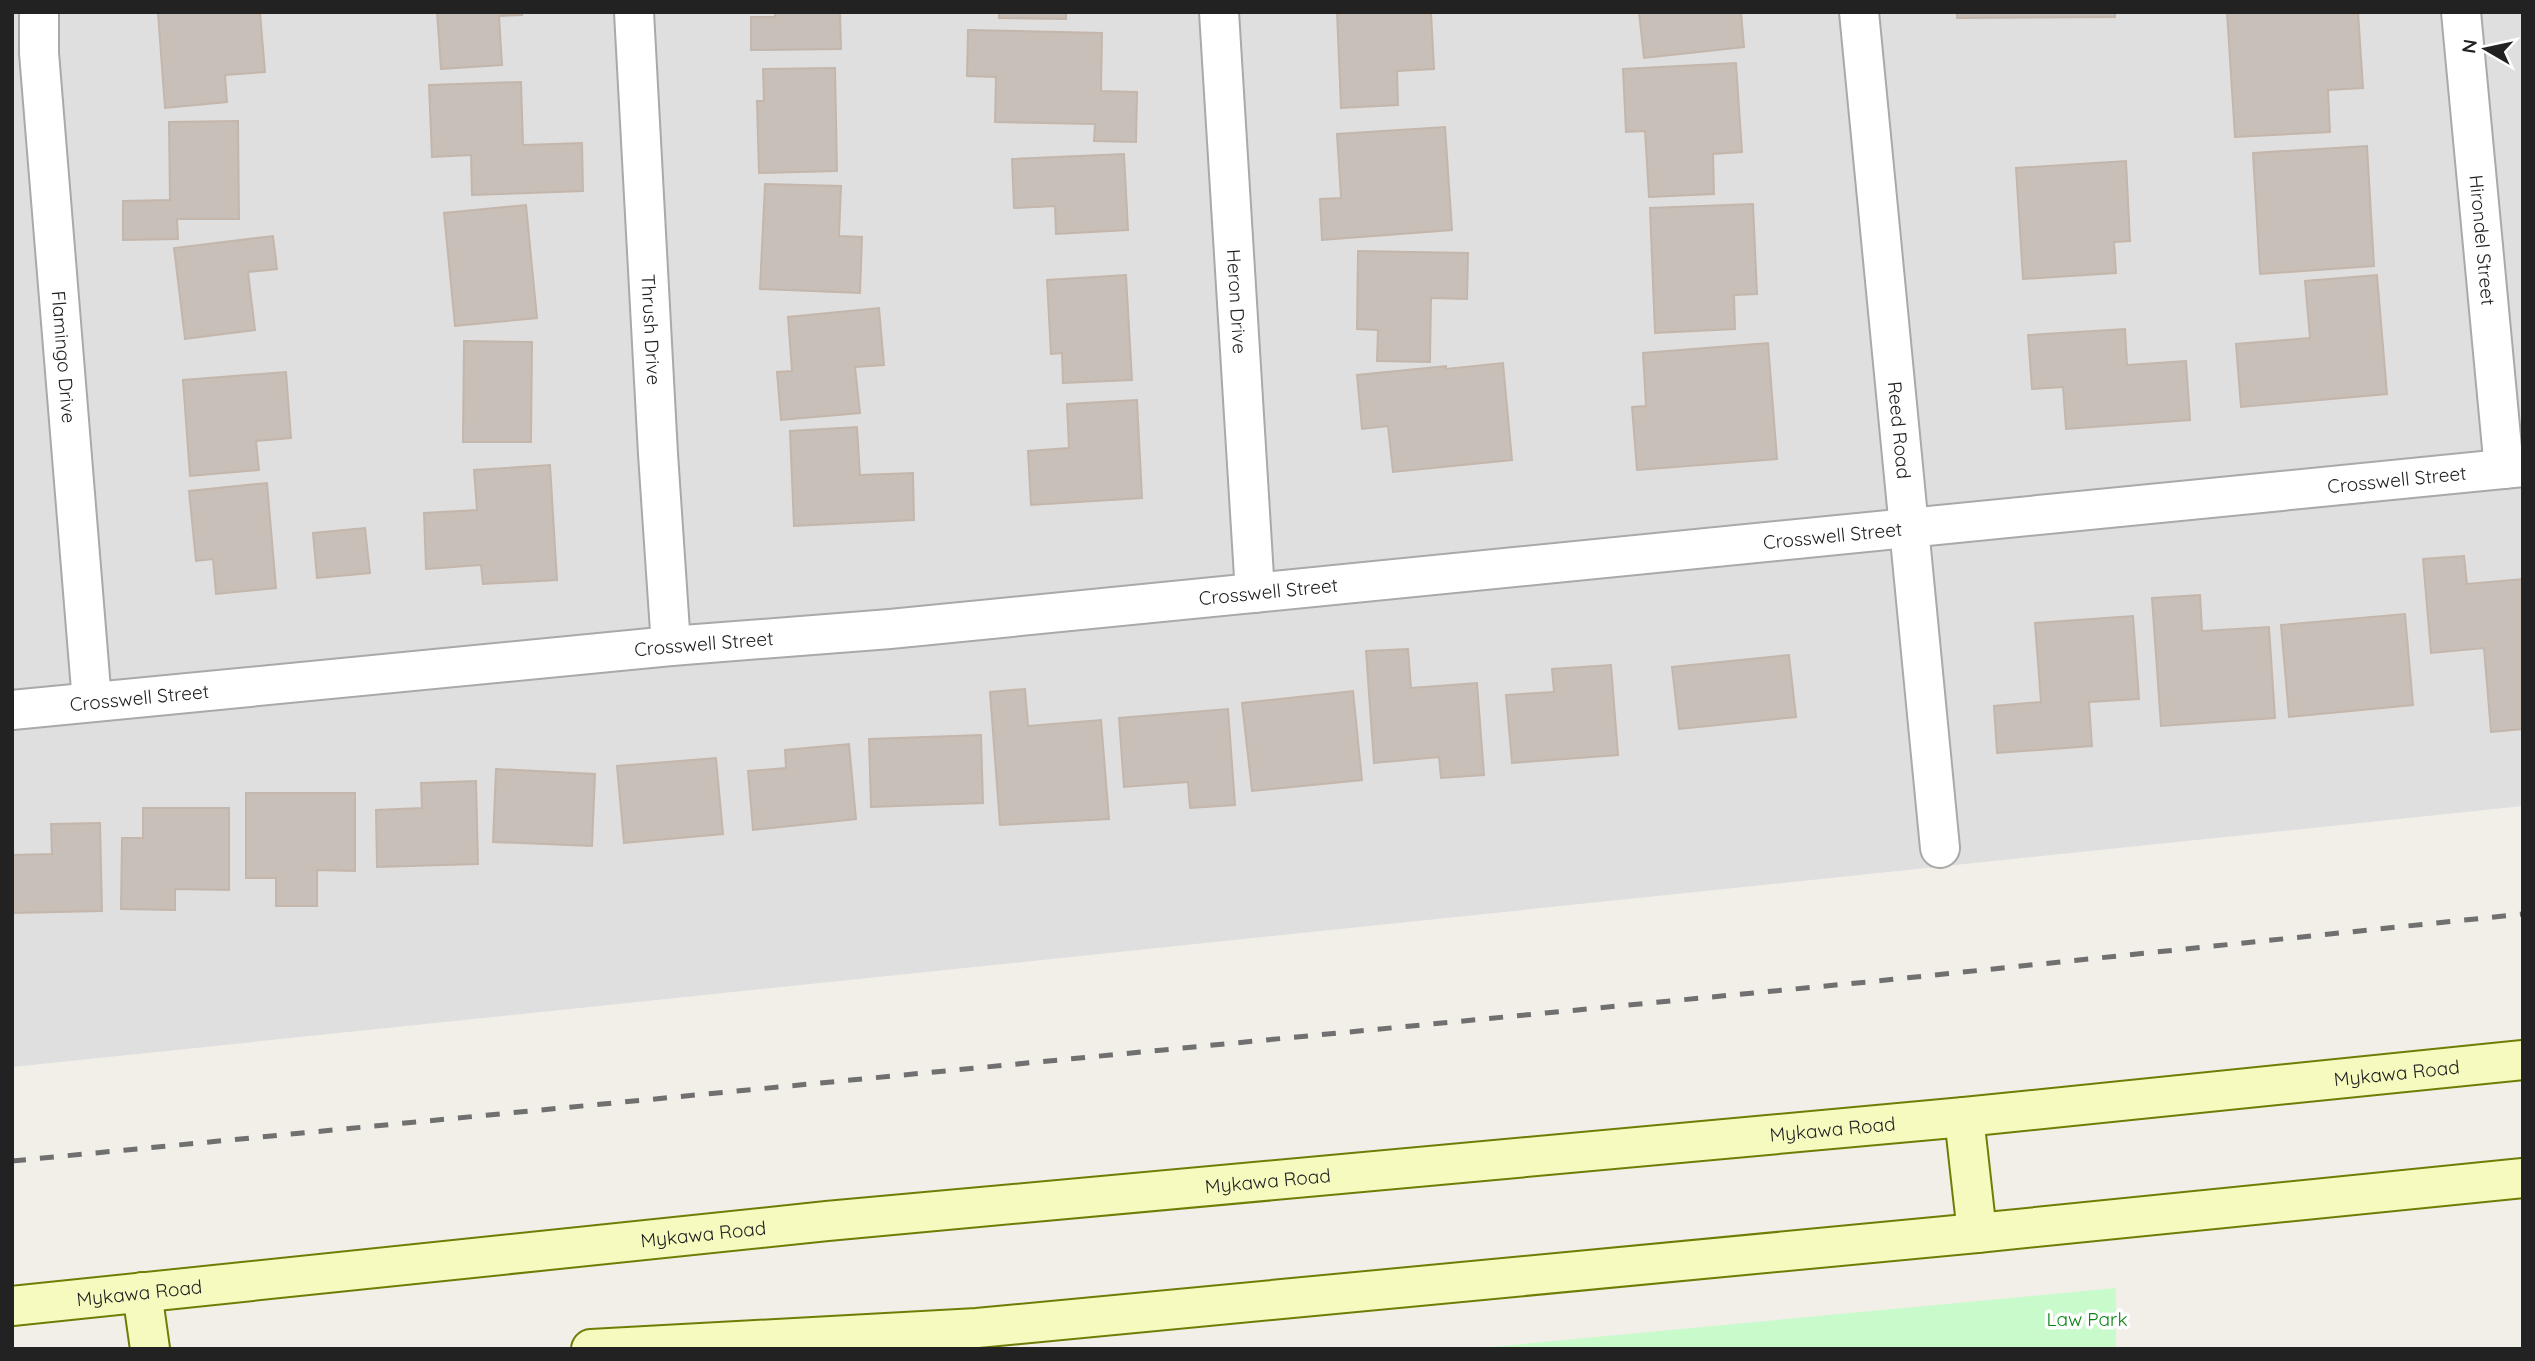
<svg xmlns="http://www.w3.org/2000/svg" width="2535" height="1361" font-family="Quicksand,sans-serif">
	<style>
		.residential { fill: #e0dfdf }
		.park { fill: #c8facc }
		.building { fill: #c7bfb8; stroke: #c4b6ab; stroke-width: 2 }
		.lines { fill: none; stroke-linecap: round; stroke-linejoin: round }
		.street-casing { stroke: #a9a9a9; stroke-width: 42 }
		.secondary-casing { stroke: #707d05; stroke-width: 42 }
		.street { stroke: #fff; stroke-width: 38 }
		.secondary { stroke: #f7fabf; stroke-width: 38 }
		.rail { stroke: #707070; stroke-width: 5; stroke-dasharray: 14 14; stroke-linecap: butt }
		.labels { text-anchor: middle; stroke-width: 7; stroke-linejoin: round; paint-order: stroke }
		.street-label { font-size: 19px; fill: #222; stroke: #fff }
		.park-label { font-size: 19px; fill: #0c8416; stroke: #fff }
	</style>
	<rect width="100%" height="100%" fill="#f2efe9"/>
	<!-- residential -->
	<polygon class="residential" points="12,12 2523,12 2523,806 12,1067"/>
	<!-- park -->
	<polygon class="park" points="2116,1288 2116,1349 1469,1349"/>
	<!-- building -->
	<g class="building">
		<polygon points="260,12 265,72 225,75 227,102 165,108 158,13"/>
		<polygon points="437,12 522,12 522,15 499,16 502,65 441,69"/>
		<polygon points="775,12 840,12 841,49 751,50 751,17 775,17"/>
		<polygon points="999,12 1066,12 1066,19 999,18"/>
		<polygon points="1337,12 1431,12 1434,69 1397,71 1398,105 1341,108"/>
		<polygon points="1639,12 1741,12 1744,47 1644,58"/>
		<polygon points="1957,12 2115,12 2115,17 1957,18"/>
		<polygon points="2227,12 2358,12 2363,88 2328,90 2330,132 2235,137"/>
		<polygon points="968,30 1102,33 1101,91 1137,92 1136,142 1094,141 1095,124 995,122 996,77 967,76"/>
		<polygon points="1736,63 1742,152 1713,154 1714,194 1649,197 1645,131 1626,132 1623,69"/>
		<polygon points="835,68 837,171 759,173 757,101 764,101 763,69"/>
		<polygon points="521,82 523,145 582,143 583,191 472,195 471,155 432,157 429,85"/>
		<polygon points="238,121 239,219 177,219 178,239 123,240 123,201 170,200 169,122"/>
		<polygon points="1445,127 1452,230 1322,240 1320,199 1341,198 1337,134"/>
		<polygon points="2367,146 2374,266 2260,274 2253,153"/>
		<polygon points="1124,154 1128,230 1056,234 1055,206 1014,208 1012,159"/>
		<polygon points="2126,161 2130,241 2114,242 2116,273 2023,279 2016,168"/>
		<polygon points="765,184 841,186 839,236 862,237 860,293 760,289"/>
		<polygon points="1753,204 1757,294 1734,295 1735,329 1655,333 1650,208"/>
		<polygon points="526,205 537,318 455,326 444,213"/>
		<polygon points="273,236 277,269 248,272 255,330 185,339 174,248"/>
		<polygon points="1358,251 1468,253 1467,299 1431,298 1430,362 1377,361 1378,330 1357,329"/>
		<polygon points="1126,275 1132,380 1063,383 1062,353 1051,354 1047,280"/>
		<polygon points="2377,275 2387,394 2241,407 2236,344 2310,338 2305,281"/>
		<polygon points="879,308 884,365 855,367 860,413 781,420 777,372 792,371 788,317"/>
		<polygon points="2125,329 2127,365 2186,361 2190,420 2066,429 2063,387 2032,389 2028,335"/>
		<polygon points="464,341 532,342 531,442 463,442"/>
		<polygon points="1768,343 1777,459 1637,470 1632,407 1646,406 1643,353"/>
		<polygon points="1503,363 1512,460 1393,472 1388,426 1362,429 1357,375 1446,366 1446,369"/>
		<polygon points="286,372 291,438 256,441 259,470 190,476 183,380"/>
		<polygon points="1137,400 1142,498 1031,505 1028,451 1069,448 1067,404"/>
		<polygon points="857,427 860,475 913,473 914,520 794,526 790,431"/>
		<polygon points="550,465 557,580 483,584 481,565 426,569 424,513 477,510 474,470"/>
		<polygon points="267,483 276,588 216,594 213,559 196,561 189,491"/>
		<polygon points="365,528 370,573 317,578 313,533"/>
		<polygon points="2464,556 2467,584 2523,579 2523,729 2491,732 2484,648 2431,653 2423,559"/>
		<polygon points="2200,595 2202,631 2269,627 2275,718 2161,726 2152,598"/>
		<polygon points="2405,614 2413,705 2289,717 2281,625"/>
		<polygon points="2133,616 2139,699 2089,702 2092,746 1997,753 1994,706 2041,702 2035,623"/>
		<polygon points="1408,649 1411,688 1477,683 1484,775 1441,778 1439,757 1374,763 1366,651"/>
		<polygon points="1789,655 1796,717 1679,729 1672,667"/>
		<polygon points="1611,665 1618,755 1512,763 1506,695 1554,692 1552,669"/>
		<polygon points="1025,689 1028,726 1101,720 1109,819 1000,825 990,692"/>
		<polygon points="1353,691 1362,780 1252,791 1242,703"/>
		<polygon points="1228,709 1235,805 1190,808 1188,782 1124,787 1119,718"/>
		<polygon points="981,735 983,803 871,807 869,739"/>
		<polygon points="849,744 856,819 753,830 748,771 786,768 785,750"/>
		<polygon points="716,758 723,834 624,843 617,766"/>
		<polygon points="496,769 595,774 592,846 493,842"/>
		<polygon points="476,781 478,864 377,867 376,810 422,808 421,783"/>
		<polygon points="246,793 355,793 355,871 317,870 317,906 276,906 276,878 246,878"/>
		<polygon points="143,808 229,808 229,890 175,889 175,910 121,909 122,838 143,838"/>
		<polygon points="100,823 102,911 12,913 12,855 52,854 51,824"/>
	</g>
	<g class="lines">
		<defs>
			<g id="street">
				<path id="s1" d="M39,12V53L92,702"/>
				<path id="s2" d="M634,12L658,454L671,646"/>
				<path id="s3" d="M1219,12L1255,593"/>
				<path id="s4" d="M1859,12L1940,848"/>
				<path id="s5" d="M2461,12L2504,469"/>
				<path id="s6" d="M12,710L671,646L890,629L2523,467"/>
			</g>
			<g id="secondary">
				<polyline points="1964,1117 1977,1233"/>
				<polyline points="142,1292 150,1349"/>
				<path id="s7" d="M12,1306L827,1221L1964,1117L2523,1060"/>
				<polyline points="591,1349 977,1328 1977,1233 2523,1178"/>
			</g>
		</defs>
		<!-- street casing -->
		<use href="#street" class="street-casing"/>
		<!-- secondary casing -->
		<use href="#secondary" class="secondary-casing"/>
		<!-- street -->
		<use href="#street" class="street"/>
		<!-- secondary -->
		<use href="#secondary" class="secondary"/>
		<!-- rail -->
		<polyline class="rail" points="12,1161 1867,982 2523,914"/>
	</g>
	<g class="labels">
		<!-- street labels -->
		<g class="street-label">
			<text dy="7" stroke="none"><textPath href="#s5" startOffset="229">Hirondel Street</textPath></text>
			<text dy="7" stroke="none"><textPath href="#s3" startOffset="290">Heron Drive</textPath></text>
			<text dy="7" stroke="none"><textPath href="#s2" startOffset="318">Thrush Drive</textPath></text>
			<text dy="7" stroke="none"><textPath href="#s1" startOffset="346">Flamingo Drive</textPath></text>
			<text dy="7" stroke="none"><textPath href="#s4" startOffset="420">Reed Road</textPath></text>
			<text dy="7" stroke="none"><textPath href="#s6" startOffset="2396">Crosswell Street</textPath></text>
			<text dy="7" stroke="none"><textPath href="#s6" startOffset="1829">Crosswell Street</textPath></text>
			<text dy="7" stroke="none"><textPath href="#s6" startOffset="1262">Crosswell Street</textPath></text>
			<text dy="7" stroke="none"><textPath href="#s6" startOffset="695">Crosswell Street</textPath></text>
			<text dy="7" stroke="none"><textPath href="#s6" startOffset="128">Crosswell Street</textPath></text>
			<text dy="7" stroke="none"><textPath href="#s7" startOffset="2396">Mykawa Road</textPath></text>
			<text dy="7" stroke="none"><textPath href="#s7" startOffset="1829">Mykawa Road</textPath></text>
			<text dy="7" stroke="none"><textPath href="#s7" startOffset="1262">Mykawa Road</textPath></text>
			<text dy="7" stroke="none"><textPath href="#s7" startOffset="695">Mykawa Road</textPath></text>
			<text dy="7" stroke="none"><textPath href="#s7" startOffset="128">Mykawa Road</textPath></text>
		</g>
		<!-- park labels -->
		<g class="park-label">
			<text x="2087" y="1326">Law Park</text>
		</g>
	</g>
	<!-- border -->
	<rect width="2535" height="1361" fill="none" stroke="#222222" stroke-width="28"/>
	<!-- north arrow -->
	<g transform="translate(2486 49) rotate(279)" stroke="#ffffff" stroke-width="5" paint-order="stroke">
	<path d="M0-5L12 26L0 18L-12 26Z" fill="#222222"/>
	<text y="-10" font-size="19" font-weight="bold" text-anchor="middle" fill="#222222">N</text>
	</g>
</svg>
